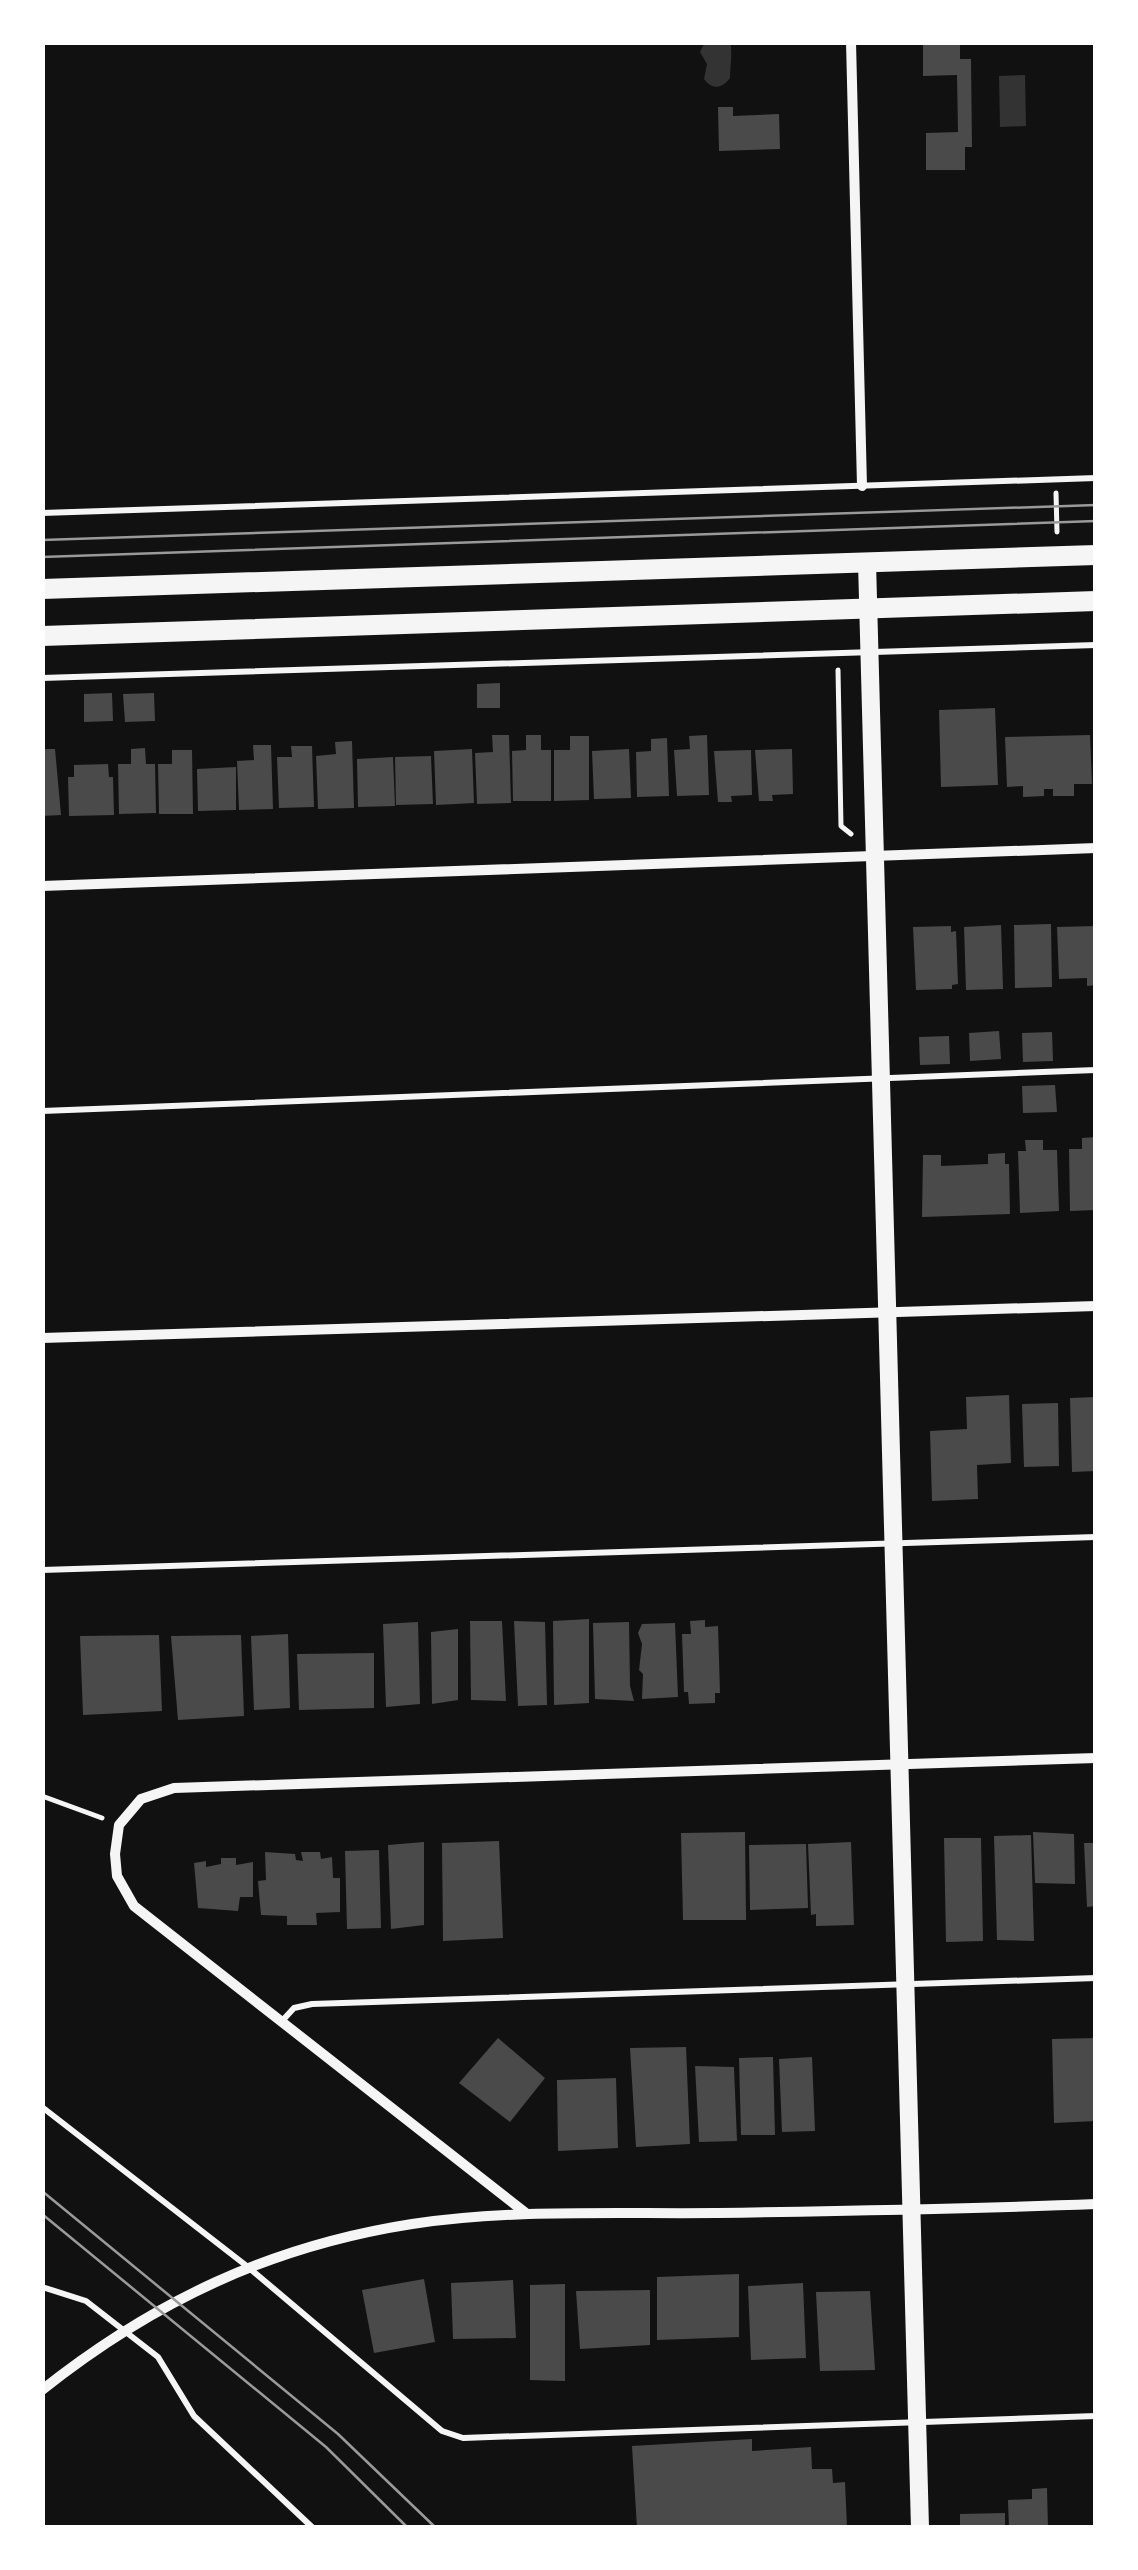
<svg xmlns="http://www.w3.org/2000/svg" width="1138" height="2570" font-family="'Work Sans',sans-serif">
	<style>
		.water { fill: #333 }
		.building { fill: #4a4a4a }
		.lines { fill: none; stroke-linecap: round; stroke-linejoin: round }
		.path { stroke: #f5f5f5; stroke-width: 5 }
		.service { stroke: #f5f5f5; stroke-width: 6 }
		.minor { stroke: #f5f5f5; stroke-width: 10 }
		.tertiary { stroke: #f5f5f5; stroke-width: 18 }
		.primary { stroke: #f5f5f5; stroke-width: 20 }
		.tram { stroke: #9a9a9a; stroke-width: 2.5 }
	</style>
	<rect width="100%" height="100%" fill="#111"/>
	<!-- water -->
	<g class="water">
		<path d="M705,42L730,43C733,50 730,69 730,78C722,89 712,90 704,79L707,64L700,52Z"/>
		<polygon points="1025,75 1026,126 1000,127 999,76"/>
	</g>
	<!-- building -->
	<g class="building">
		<polygon points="923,42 960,42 960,59 971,59 972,147 965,147 965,170 926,170 926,133 958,132 957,75 923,76"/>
		<polygon points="718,107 733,107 733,116 779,114 780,149 719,151"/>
		<polygon points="500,683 500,708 477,708 477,684"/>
		<polygon points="112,693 113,721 84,722 84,694"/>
		<polygon points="154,693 155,721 125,722 123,694"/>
		<polygon points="995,708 998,785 941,787 939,710"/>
		<polygon points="492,735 509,735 511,803 477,804 475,753 493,752"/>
		<polygon points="526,735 541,735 541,750 551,750 551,801 513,801 512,751 526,750"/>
		<polygon points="707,735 709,795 677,796 674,750 690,749 689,736"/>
		<polygon points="1090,735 1092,784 1074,784 1074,796 1053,796 1053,789 1044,789 1044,796 1023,797 1023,786 1007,787 1005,737"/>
		<polygon points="570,736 589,736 589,800 554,801 554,750 570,750"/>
		<polygon points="667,738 669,796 637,797 636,752 651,751 651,739"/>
		<polygon points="352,741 354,808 318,809 316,756 336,754 335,742"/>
		<polygon points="253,745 271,745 273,809 239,810 237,761 254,760"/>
		<polygon points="291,746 312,746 314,807 279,808 277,757 292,757"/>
		<polygon points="145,748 146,764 155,764 156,813 119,814 118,764 131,764 131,749"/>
		<polygon points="42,749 55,749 61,815 42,816"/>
		<polygon points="472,749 474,803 436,805 434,751"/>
		<polygon points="629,749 631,798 594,799 592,751"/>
		<polygon points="792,749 793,794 772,795 773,801 759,801 755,750"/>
		<polygon points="172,750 192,750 193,814 159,814 158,764 172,764"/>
		<polygon points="751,750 752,795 731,796 732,802 718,802 714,751"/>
		<polygon points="431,756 433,804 396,805 395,757"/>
		<polygon points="393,757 395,806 358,807 357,759"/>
		<polygon points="108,764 109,777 113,777 114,815 69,816 68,777 74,777 74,765"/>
		<polygon points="236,767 236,810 198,811 197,769"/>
		<polygon points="1051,924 1052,987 1015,988 1014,925"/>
		<polygon points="1001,925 1003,989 966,990 964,927"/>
		<polygon points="951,926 951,932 956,931 958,984 952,985 952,989 916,990 913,927"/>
		<polygon points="1096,926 1096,985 1087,986 1087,978 1059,979 1057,927"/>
		<polygon points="999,1031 1001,1059 970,1061 969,1033"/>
		<polygon points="1052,1032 1053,1061 1023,1062 1022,1033"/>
		<polygon points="949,1036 950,1064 920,1065 919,1037"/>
		<polygon points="1055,1085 1057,1112 1023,1113 1022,1086"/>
		<polygon points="1096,1137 1096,1210 1070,1211 1069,1149 1082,1149 1082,1138"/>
		<polygon points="1025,1140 1043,1140 1043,1150 1057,1150 1059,1211 1020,1213 1018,1151 1026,1151"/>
		<polygon points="1005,1153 1005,1164 1009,1164 1010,1214 922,1217 923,1155 941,1155 941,1166 988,1164 988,1154"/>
		<polygon points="1009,1395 1011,1463 977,1465 978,1499 932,1501 930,1431 967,1429 966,1397"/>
		<polygon points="1096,1397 1096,1471 1072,1472 1070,1398"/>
		<polygon points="1058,1403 1059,1466 1024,1467 1022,1404"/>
		<polygon points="589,1619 589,1703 554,1705 553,1621"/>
		<polygon points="705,1620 705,1627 718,1626 720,1693 715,1693 715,1703 689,1704 688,1692 684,1692 682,1634 691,1634 690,1621"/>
		<polygon points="470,1621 502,1621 506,1701 471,1700"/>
		<polygon points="514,1621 545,1622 547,1705 518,1706"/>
		<polygon points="418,1622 420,1704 386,1707 383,1624"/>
		<polygon points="629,1622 630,1686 634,1701 595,1699 593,1623"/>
		<polygon points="675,1623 678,1697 642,1699 643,1674 639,1670 642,1644 638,1633 642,1624"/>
		<polygon points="458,1629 458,1700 432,1704 431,1632"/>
		<polygon points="288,1634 290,1708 254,1710 251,1636"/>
		<polygon points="159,1635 162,1711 83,1715 80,1636"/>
		<polygon points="241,1635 244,1716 178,1720 171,1636"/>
		<polygon points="374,1653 374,1708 299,1710 297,1654"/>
		<polygon points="745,1832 746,1920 683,1920 681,1833"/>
		<polygon points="1033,1832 1074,1834 1075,1884 1035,1883"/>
		<polygon points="1031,1835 1034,1941 997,1940 994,1836"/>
		<polygon points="944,1838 981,1838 983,1941 946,1942"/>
		<polygon points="499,1841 503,1938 443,1941 442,1843"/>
		<polygon points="424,1842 424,1925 391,1929 388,1845"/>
		<polygon points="851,1842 854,1925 816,1926 816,1914 811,1915 808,1844"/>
		<polygon points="1084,1843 1096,1843 1096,1906 1087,1907"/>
		<polygon points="806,1844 808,1908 750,1910 749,1845"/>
		<polygon points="379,1850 381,1928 347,1929 345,1851"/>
		<polygon points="265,1852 295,1854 296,1860 303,1861 301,1852 320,1852 321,1859 332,1857 333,1878 340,1878 340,1912 316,1913 317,1925 287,1925 287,1916 261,1915 258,1881 266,1880"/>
		<polygon points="221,1858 236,1858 236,1865 253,1862 253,1897 240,1897 238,1911 198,1908 194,1863 206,1861 206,1867 221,1864"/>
		<polygon points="498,2038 545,2078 510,2122 459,2083"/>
		<polygon points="1096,2038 1096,2121 1054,2123 1052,2039"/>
		<polygon points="686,2047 690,2144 636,2147 630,2048"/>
		<polygon points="773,2057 775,2135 741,2135 739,2058"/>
		<polygon points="812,2057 815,2131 782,2132 779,2059"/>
		<polygon points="695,2066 734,2067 737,2141 699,2142"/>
		<polygon points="616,2078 618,2148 558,2151 557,2080"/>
		<polygon points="739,2274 739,2337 657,2340 657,2277"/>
		<polygon points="424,2279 435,2342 374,2353 362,2290"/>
		<polygon points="513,2280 516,2338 453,2339 451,2283"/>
		<polygon points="803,2283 806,2358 751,2360 748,2286"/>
		<polygon points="565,2284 565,2381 530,2380 530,2285"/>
		<polygon points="650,2290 650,2345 580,2349 576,2291"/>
		<polygon points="870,2291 875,2370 820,2371 816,2292"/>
		<polygon points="752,2439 752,2451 811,2447 812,2469 832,2469 833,2483 845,2482 847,2528 637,2528 632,2446"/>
		<polygon points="1047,2488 1048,2528 1009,2528 1008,2500 1032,2499 1032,2489"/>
		<polygon points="1005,2513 1005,2528 960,2528 960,2514"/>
	</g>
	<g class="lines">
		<!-- path -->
		<g class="path">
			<polyline points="1056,493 1057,532"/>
			<polyline points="838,670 841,826 851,834"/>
			<polyline points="42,1796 102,1818"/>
		</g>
		<!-- service -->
		<g class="service">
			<polyline points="42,513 1096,478"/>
			<polyline points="42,678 1096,645"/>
			<polyline points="42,1111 1096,1070"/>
			<polyline points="42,1570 1096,1537"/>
			<polyline points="282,2021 294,2008 312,2004 1096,1978"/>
			<polyline points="42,2107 248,2267 442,2431 463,2438 1096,2416"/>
			<polyline points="42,2287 86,2301 158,2357 194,2416 313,2528"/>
		</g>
		<!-- minor -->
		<g class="minor">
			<polyline points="851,42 862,486"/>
			<polyline points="42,886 1096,848"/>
			<polyline points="42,1338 1096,1306"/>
			<polyline points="527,2214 134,1906 117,1876 115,1854 119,1825 141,1799 174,1788 1096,1758"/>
			<path d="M42,2390C154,2301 271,2246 412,2224C512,2209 615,2214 716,2213C842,2211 969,2209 1096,2204"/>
		</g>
		<!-- tertiary -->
		<polyline class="tertiary" points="867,562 920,2528"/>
		<!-- primary -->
		<g class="primary">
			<polyline points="42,589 1096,555"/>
			<polyline points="42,636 1096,601"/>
		</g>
		<!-- tram -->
		<g class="tram">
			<polyline points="42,540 1096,505"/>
			<polyline points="42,557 1096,521"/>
			<polyline points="42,2191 338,2434 436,2528"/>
			<polyline points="42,2214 326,2447 408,2528"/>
		</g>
	</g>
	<!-- border -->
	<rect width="1138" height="2570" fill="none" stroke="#ffffff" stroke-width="90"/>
</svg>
